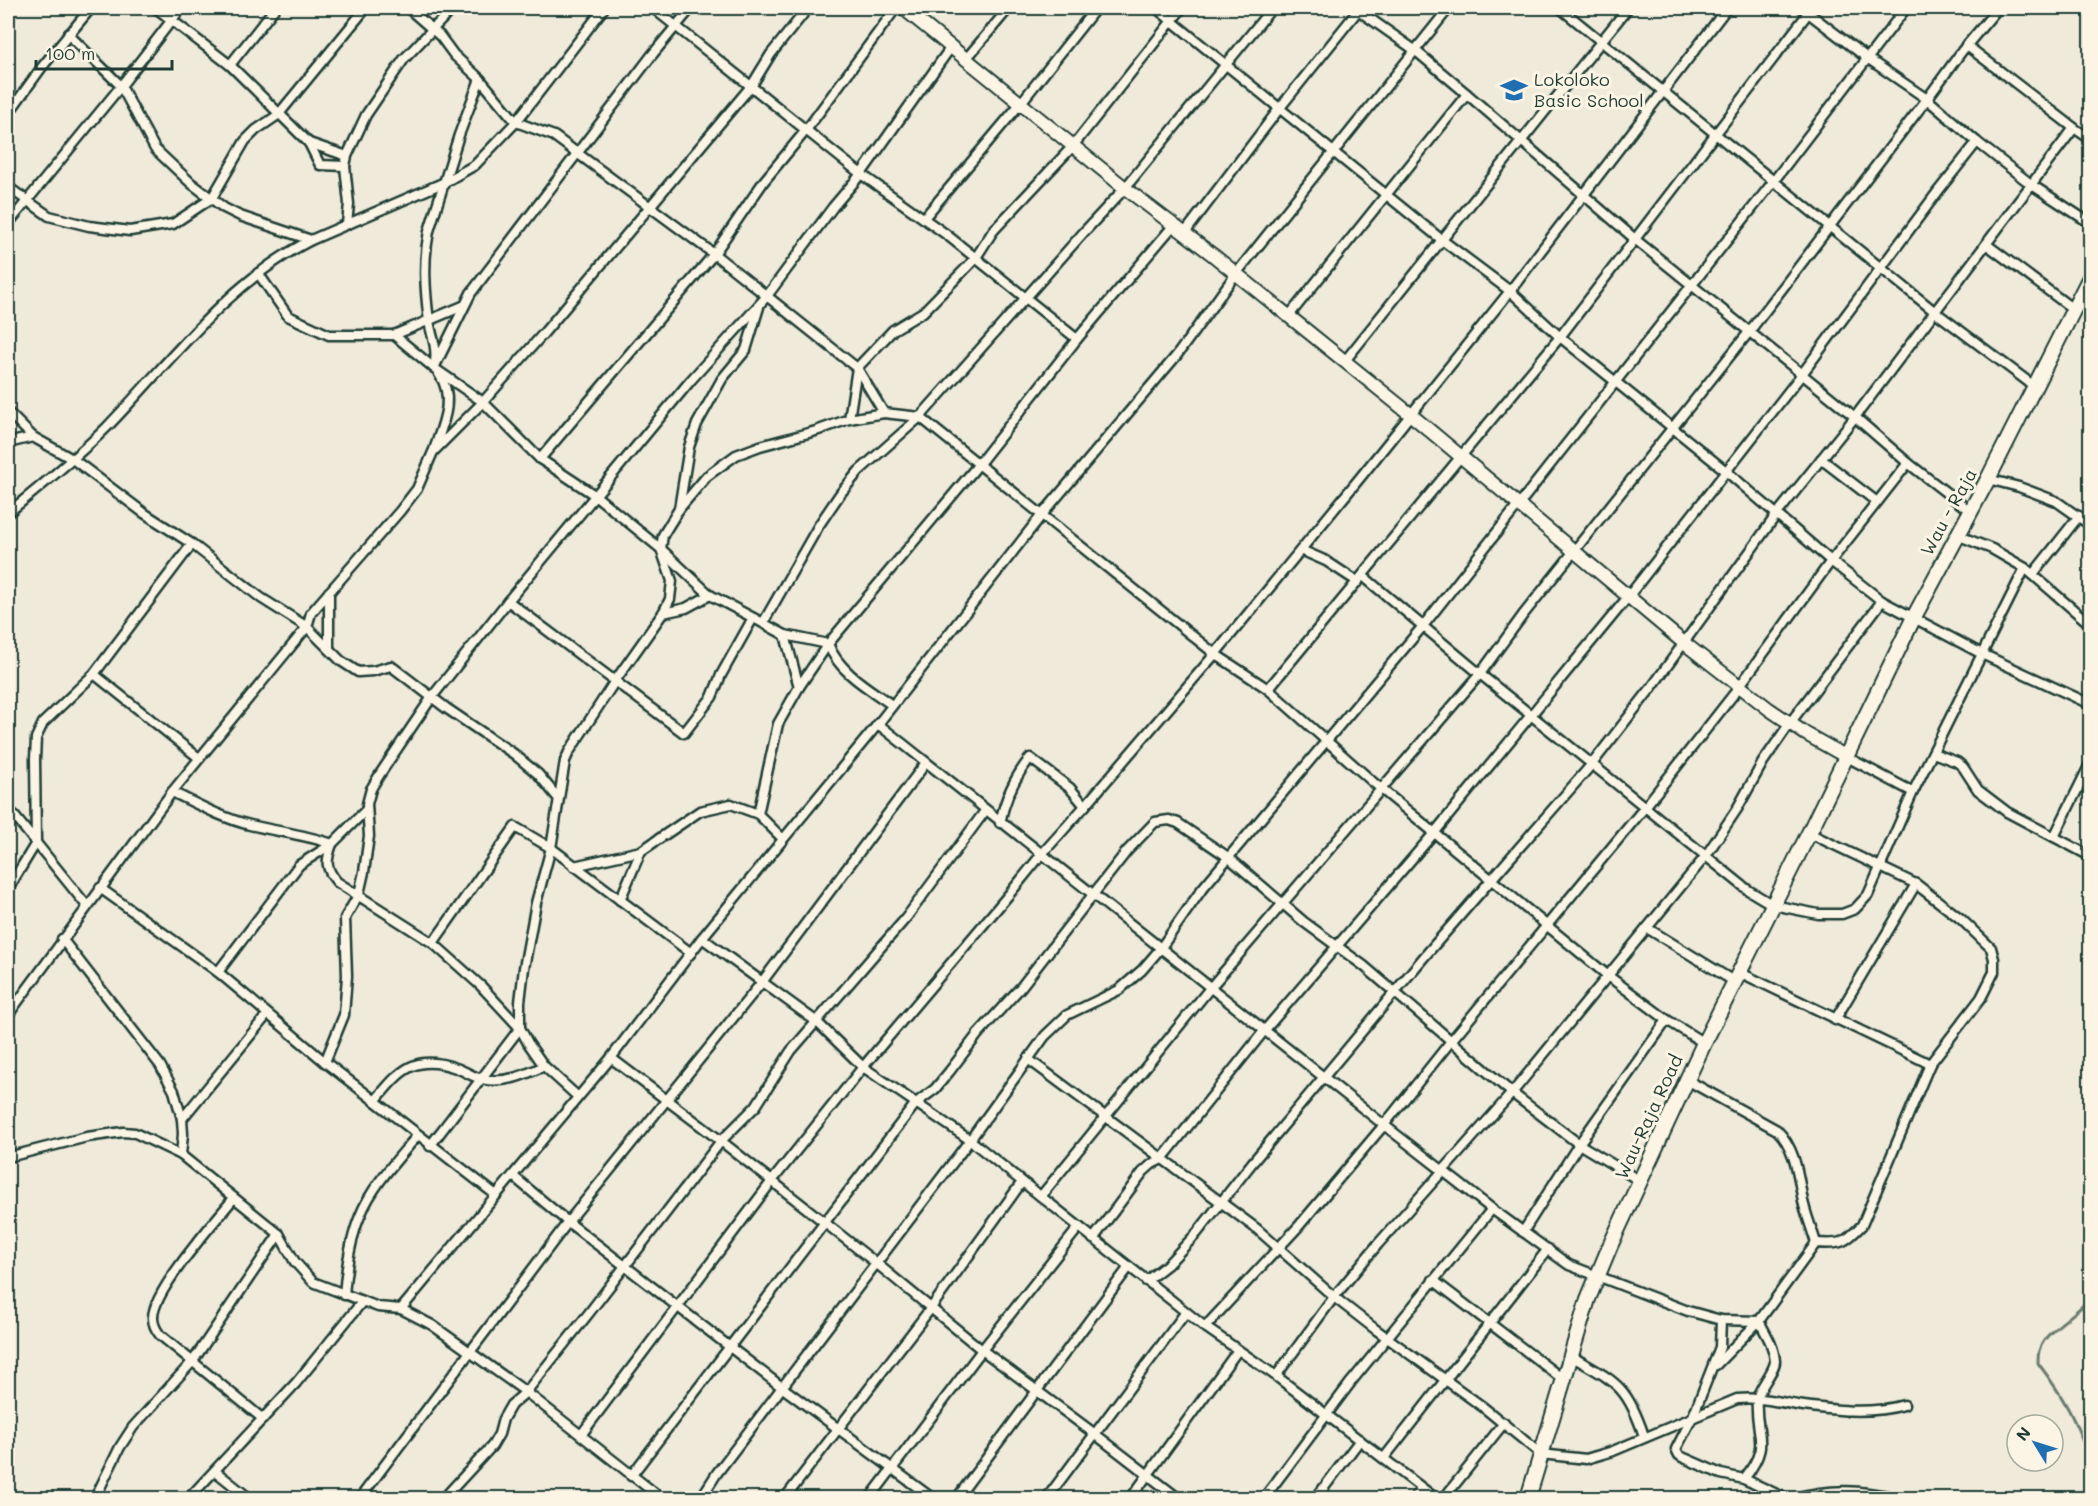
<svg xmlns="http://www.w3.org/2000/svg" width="2098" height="1506" font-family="Mali,sans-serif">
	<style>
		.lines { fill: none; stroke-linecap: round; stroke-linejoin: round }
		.stream { stroke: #6c7d71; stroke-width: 3 }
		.street-casing { stroke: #1f3d34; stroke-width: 13 }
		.secondary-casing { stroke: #1f3d34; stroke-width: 16 }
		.primary-casing { stroke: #1f3d34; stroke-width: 18 }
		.street { stroke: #fcf5e5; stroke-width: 8 }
		.secondary { stroke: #fcf5e5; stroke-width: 12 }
		.primary { stroke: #fcf5e5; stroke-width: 14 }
		.labels { text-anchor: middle; stroke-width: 6; stroke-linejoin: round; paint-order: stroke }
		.poi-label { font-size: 18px; fill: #1f3d34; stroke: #fcf5e5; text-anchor: start }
		.street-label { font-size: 18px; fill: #1f3d34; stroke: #fcf5e5 }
	</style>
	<rect width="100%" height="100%" fill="#efeada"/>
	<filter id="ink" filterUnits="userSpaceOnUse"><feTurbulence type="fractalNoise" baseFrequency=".0167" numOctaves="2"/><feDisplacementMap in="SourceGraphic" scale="12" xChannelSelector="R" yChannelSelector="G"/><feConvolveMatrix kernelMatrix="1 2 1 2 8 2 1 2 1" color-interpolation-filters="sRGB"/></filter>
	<g filter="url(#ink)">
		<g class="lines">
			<!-- stream -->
			<path class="stream" d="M2090,1298C2077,1315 2048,1328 2040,1348C2038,1352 2038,1358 2038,1363C2064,1397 2077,1422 2090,1462"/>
			<defs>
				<g id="street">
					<polyline points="156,8 230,65 309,143 320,165 345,166"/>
					<polyline points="408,8 440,36 454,55 480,79 516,122 554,136 714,254 857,368 884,413 920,417 1215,654 1268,689 1374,783 1607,975 1667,1020 1704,1043"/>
					<polyline points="653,8 861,174 947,235 1077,339"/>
					<polyline points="1156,8 1442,240 1510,291 1560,337 1726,471 1831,561 1882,601 1982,654 2090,704"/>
					<polyline points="1355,8 1416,51 1467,94 1636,240 1855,417 1908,463 1970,511"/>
					<polyline points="1560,8 1934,311 2034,386"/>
					<polyline points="1802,8 1867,58 1927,99 1977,142 2032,185 2090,223"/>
					<polyline points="68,34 121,86 155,149 191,183 224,208 240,216 311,240 445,182 475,165 516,122 604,8"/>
					<polyline points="1966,45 2074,128 2090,139"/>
					<polyline points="966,59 1009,8"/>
					<polyline points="230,65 275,8"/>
					<polyline points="8,114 42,67 91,8"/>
					<polyline points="309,143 347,156"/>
					<polyline points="8,187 49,216 89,226 130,231 173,224 212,198 245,141 256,130 278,115 366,8"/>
					<polyline points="924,218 1020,104 1096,8"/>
					<polyline points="8,224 121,86 181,8"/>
					<polyline points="347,224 349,204 345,166 347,156 366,115 404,59 453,8"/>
					<polyline points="1184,234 1279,109 1360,8"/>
					<polyline points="1986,244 2073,309"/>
					<polyline points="258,273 288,316 329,335 394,335 434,368 483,402 540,459 596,496 661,549 710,595 763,623 819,525 840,494 859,471 920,417 1084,232 1125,188 1272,8"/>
					<polyline points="1288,317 1467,94"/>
					<polyline points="394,335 463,306"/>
					<polyline points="1344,362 1628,8"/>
					<path d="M435,363C437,345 432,338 429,321C425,290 423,261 429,231L459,135L480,79"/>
					<polyline points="434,368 471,293 652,55 691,8"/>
					<polyline points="8,412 33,437 74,460 144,513 192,544 261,598 307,627 341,661 358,672 373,671 391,666 446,708 514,754 538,774 558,798"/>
					<polyline points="849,419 857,368 893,330 923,312 975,259 993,231 1073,146 1182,8"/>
					<polyline points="8,443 33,437"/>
					<path d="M434,450C442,426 456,398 439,374"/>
					<polyline points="540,459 714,254 764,181 807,129 896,8"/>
					<polyline points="1821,459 1877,502"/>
					<polyline points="1988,479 2019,487 2056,501 2090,525"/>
					<polyline points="679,509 689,447 697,424 722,379 746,350 759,307"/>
					<path d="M8,513C42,485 76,458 107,427C171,361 227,283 311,240"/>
					<polyline points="1957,535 1992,549 2025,568 2090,624"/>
					<polyline points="1301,550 1326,561 1358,582"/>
					<polyline points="2033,574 2079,516"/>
					<polyline points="1363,576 1480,674 1748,890 1773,905 1818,914 1842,914 1855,909 1868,895 1913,792 2025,568"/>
					<polyline points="329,592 329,648"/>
					<polyline points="508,601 684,733 712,697 721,675 753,618"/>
					<polyline points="663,613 686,608 710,595"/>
					<polyline points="763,623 785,635 828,644"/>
					<polyline points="785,635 799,687"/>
					<path d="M828,644C839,672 868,688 892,705"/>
					<polyline points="94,674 199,758"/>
					<polyline points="1268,689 1560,337 1812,8"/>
					<path d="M878,724L1384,1125L1492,1209L1562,1260L1569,1265L1688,1311L1721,1320L1759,1321C1766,1334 1774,1346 1775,1361C1775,1371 1759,1387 1757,1399C1754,1437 1773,1442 1744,1479"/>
					<polyline points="1933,753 1957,762 1963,767 1978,790 2007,812 2090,856"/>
					<polyline points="1845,756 1913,792"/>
					<path d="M172,792C197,804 222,818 250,825C279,832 304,834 332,844"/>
					<polyline points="8,808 87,906"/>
					<polyline points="758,814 778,724 799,687 828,644 978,465 1077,339 1173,226"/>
					<path d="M1000,823C1005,798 1014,778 1030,758L1070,788L1085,806"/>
					<path d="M1809,833L1916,884L1961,919L1991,948L1994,959V972L1981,998L1930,1064L1862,1225C1845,1243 1841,1245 1816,1243"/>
					<polyline points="2054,837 2090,764"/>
					<path d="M332,844C326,861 325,868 337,882L433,943L515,827L551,848L691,953"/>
					<polyline points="574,866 641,851 700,811 731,804 758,814 782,838"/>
					<polyline points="100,888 218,972 325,1062 496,1195"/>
					<polyline points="8,889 36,843 35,759 36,738 43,723 94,674 192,544"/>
					<polyline points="620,900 641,851"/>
					<polyline points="1647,928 1735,982"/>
					<polyline points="702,938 817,1022 863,1067 970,1140 1205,1327 1276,1376 1435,1498"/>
					<polyline points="62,939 160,1065 174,1091 182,1119 183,1134 181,1155"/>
					<polyline points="218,972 299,865 332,844 367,809"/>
					<polyline points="1739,972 1930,1064"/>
					<polyline points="8,1015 172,792 307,627 311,613 400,511 417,489 433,452 483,402 543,334 752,85 771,54 808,8"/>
					<polyline points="1835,1020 1916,884"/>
					<polyline points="611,1058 721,1141 876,1263 982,1350 1095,1434 1178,1498"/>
					<path d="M1028,1059L1257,1229L1334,1297L1375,1329L1483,1407L1541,1454L1586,1459L1613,1451L1737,1399C1758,1397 1776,1401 1797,1405C1832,1410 1868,1415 1904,1405"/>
					<polyline points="325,1062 344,1015 347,976 345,918 359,894 364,872 369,836 367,804 371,789 380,774 432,697 508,601 691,380 767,296 833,207 861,174 951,47"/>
					<path d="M1687,1080L1777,1130C1796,1149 1798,1176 1803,1201C1806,1215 1812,1229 1816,1243"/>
					<polyline points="577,1096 544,1066 528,1043 520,1028 520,1002 524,968 536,903 551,848 565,761 569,752 615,681 663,613 670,599 672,581 661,549 663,535 679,509 707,476 736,455 760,446 816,431 849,419 884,413"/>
					<path d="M375,1101C400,1071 414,1053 456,1068C465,1071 473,1077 482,1079C504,1084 525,1075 544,1066"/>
					<polyline points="182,1119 267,1015"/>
					<polyline points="430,1146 520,1028 481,986 433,943"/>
					<polyline points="8,1157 87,1137 123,1132 135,1133 181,1155 279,1234 295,1262 313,1282 378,1307 401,1309 432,1325 526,1392 661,1498"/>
					<polyline points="513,1176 568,1222 783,1388 932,1498"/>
					<polyline points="1041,1196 1210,988 1480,674 1523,615 1749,332 1927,99 1962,51 1998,8"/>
					<path d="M234,1198C215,1221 152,1292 153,1318C153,1325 156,1330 160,1335L263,1419"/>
					<polyline points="1523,1232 1579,1144 1667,1020"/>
					<polyline points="1093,1239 1143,1172 1152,1164 1162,1159 1264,1031 1435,832 1628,597 1802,374 1939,190 1977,142"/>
					<polyline points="1433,1280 1564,1380"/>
					<polyline points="1146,1281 1168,1264 1197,1233 1252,1163 1424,957 1592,764 1652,687 1777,514 1855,417 2074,128"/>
					<path d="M344,1295C346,1270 350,1240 360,1216C372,1186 397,1160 417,1136"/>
					<polyline points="401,1309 611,1058 702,938 878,724 1041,516 1177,355 1235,275 1449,8"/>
					<polyline points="1721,1320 1720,1347 1693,1416 1676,1449 1679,1455 1682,1457 1721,1474 1744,1479 1785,1498"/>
					<polyline points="1205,1327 1298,1227 1384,1125 1451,1041 1645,807 1733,695 1831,561 1908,463"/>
					<path d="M1571,1356C1616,1382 1627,1385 1644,1436"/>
					<polyline points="1716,1365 1759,1321 1816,1243"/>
					<polyline points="1276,1376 1334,1297 1378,1244 1512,1093 1705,857 1737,809 1763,762 1790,723 1882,601"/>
					<polyline points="581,1435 772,1181 863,1067 1011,892 1041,855 1085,806 1215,654 1359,479 1510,291 1727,8"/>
					<polyline points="1384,1458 1548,1249"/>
					<polyline points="215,1471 249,1498"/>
					<polyline points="631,1476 916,1103 935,1089 949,1072 978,1034 1021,987 1127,851 1155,822 1169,820 1178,823 1228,857 1304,922 1364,966 1512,1093 1579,1144 1640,1181"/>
					<polyline points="99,1498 97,1494 120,1447 133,1427 193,1361 279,1234"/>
					<polyline points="189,1498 296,1383 362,1302"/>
					<polyline points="360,1498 568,1222 762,982 925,764"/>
					<polyline points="444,1498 492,1446 499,1434 503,1419 511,1405 526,1392 589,1313 721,1141 756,1106 791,1051 906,918 985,811"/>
					<polyline points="701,1498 717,1473 970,1140 1045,1036 1067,1015 1119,990 1142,970 1160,949 1202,889 1423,626 1773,182 1906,8"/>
					<polyline points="785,1498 931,1308 1022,1182"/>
					<polyline points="870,1498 982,1350 1079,1227"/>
					<polyline points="957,1498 1129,1267"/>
					<polyline points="1047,1498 1186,1312"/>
					<polyline points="1131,1498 1238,1350"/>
					<polyline points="1264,1498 1351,1382 1492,1209"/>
					<polyline points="1316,1498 1360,1440"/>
					<polyline points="1414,1498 1422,1489"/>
					<polyline points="1444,1498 1504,1423"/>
					<path d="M1795,1498C1832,1488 1861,1490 1897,1498"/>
				</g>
				<polyline id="secondary" points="903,8 1125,188 1213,255 1410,414 1684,643 1769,709 1806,734 1845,756"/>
				<polyline id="primary" points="1528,1498 1588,1299 1610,1246 1704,1043 1809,833 1914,617 1988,479 2090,277"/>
			</defs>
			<!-- street casing -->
			<use href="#street" class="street-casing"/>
			<!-- secondary casing -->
			<use href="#secondary" class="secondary-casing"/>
			<!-- primary casing -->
			<use href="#primary" class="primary-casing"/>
			<!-- street -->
			<use href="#street" class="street"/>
			<!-- secondary -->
			<use href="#secondary" class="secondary"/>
			<!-- primary -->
			<use href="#primary" class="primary"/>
		</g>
	</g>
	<!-- icons -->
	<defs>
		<symbol id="school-bare" viewBox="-9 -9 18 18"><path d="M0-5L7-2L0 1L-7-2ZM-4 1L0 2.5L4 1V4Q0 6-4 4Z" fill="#1f6fb2" stroke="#fcf5e5" stroke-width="2.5" paint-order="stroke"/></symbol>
	</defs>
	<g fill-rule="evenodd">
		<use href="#school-bare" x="1495" y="71" width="38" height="38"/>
	</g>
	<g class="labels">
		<!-- poi labels -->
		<g class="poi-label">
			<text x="1534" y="86">Lokoloko<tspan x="1534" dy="21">Basic School</tspan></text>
		</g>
		<!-- street labels -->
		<g class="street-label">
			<text transform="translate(1949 512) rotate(-61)" y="6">Wau - Raja</text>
			<text transform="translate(1649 1117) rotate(-65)" y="6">Wau-Raja Road</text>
		</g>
	</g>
	<!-- margin -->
	<rect width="2098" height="1506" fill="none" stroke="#fcf5e5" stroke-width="30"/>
	<rect x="15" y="15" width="2068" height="1476" fill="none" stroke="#1f3d34" stroke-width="2" filter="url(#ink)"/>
	<!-- north arrow -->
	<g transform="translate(2035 1443) rotate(308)"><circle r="28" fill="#fcf5e5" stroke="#a4ab9e" stroke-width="1.5"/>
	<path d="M0-4.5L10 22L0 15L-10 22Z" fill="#1f6fb2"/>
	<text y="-9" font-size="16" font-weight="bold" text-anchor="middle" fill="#1f3d34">N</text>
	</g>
	<!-- scale -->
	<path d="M36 60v9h136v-9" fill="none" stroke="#1f3d34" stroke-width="3"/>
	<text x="45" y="60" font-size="18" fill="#1f3d34" stroke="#fcf5e5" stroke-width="4.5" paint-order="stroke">100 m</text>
</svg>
